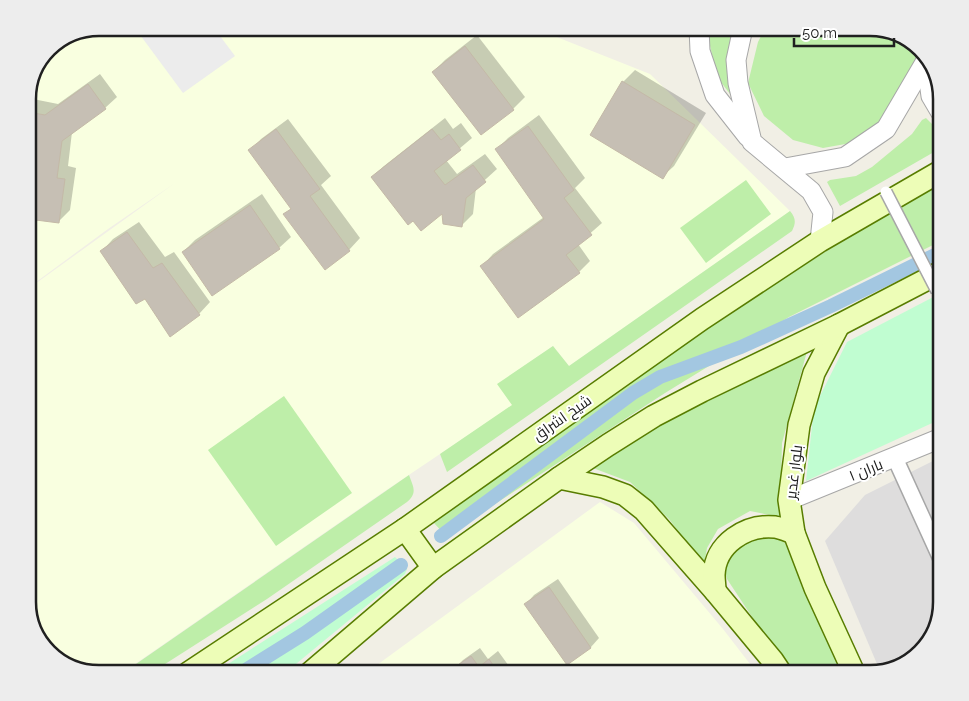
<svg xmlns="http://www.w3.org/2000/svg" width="969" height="701" font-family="Raleway,Cairo,sans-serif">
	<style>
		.residential { fill: #dedddd }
		.education { fill: #f9ffe0 }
		.grass { fill: #beeea9 }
		.park { fill: #c0fdd1 }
		.parking { fill: #ececec }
		.shadow { fill: #0003 }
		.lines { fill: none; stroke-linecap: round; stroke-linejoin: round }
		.canal { stroke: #a3c7e1; stroke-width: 14 }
		.building { fill: #c6bfb4; stroke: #c4b9a7 }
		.minor-casing { stroke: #a7a7a7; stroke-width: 18 }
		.tertiary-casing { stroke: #a7a7a7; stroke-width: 21 }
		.secondary-casing { stroke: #587d00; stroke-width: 24 }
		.minor { stroke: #fff; stroke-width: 15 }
		.tertiary { stroke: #fff; stroke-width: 19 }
		.secondary { stroke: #edfdb7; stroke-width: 21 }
		.pedestrian-bridge-casing { stroke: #a7a7a7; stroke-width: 14; stroke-linecap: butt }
		.pedestrian-bridge { stroke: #fff; stroke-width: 11 }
		.labels { text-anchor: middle; stroke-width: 4; stroke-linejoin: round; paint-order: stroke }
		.street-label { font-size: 15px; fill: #202020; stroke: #fff }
		.rim { fill: none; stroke: #202020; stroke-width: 2.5 }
	</style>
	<rect width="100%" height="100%" fill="#f1efe5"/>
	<!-- residential -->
	<polygon class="residential" points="941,457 941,602 927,645 902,666 880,671 825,541 865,495"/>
	<!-- education -->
	<g class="education">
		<polygon points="99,28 534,28 650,74 790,211 569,366 553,346 498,384 513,405 382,493 122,673 99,673 56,659 35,634 28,606 28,289 175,183 108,229 28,288 28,94 52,45"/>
		<polygon points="600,502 634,523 723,629 757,673 366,673"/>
	</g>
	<!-- grass -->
	<g class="grass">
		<polygon points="706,28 738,29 737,103 717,77"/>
		<polygon points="765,28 870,28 913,42 920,50 916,58 912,77 889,118 851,143 823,148 793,140 764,116 748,83 758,42"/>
		<polygon points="926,118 941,133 941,148 840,206 827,182 830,180 856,176 872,167 912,134 922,120"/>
		<polygon points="746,180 771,214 706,263 680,228"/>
		<path d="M941,182V241L789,317L665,393L446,536L434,523C573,421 713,321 860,230C887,213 914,198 941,182Z"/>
		<path d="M790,211C796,218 796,223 792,231L447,472L440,454L512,405L497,384L553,346L569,366Z"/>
		<polygon points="809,344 782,443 780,517 750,511 718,529 707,548 704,566 669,519 630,482 585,465"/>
		<polygon points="284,396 352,493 276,546 208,450"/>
		<path d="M409,475C413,487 418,492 407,502L267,599L151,673H123Z"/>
		<polygon points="779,536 787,546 804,591 842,673 789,673 727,579 724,568 738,539"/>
	</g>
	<!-- park -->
	<g class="park">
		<polygon points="941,293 941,419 806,481 814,408 847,342"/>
		<polygon points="395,557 407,569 405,574 285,673 214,673"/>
	</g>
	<!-- parking -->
	<polygon class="parking" points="135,28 214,28 235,56 183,93"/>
	<!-- shadow -->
	<g class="shadow">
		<polygon points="477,35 525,97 513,109 481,133 433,72 445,60"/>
		<polygon points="635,70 706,113 674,166 662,177 591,134 623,82"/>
		<polygon points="100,74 117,97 105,108 72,132 68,166 76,168 70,210 58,222 39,219 30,229 28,228 28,98 58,104"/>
		<polygon points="539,115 585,178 575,188 602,223 578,244 590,261 579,272 482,266 493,254 544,217 497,149 508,138"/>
		<polygon points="445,118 453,129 461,123 472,138 446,160 457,174 485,154 497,169 476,188 473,214 462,225 443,212 413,220 372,177 384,166"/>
		<polygon points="288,119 331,176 321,185 360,238 349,250 285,214 292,208 250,151 261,139"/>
		<polygon points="262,194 291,237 279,248 183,252 195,240"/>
		<polygon points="139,222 165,257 174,252 210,302 199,314 146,297 102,251 113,239"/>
		<polygon points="558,579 599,638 591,647 567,663 526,604 534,595"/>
		<polygon points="480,648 488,659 498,651 514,673 458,673 455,668 463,660"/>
	</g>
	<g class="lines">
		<!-- canal -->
		<g class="canal">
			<polyline points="441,536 633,393 660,377 741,347 831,306 941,252"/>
			<polyline points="241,673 305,633 401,565"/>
		</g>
	</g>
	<!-- building -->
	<g class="building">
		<polygon points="465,46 514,110 481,135 432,72"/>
		<polygon points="622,81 695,125 663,179 590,135"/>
		<polygon points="88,84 106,109 62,141 57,178 65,179 59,223 28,219 28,112 45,115"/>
		<polygon points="528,126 574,190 564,198 592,235 566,255 580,273 518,318 480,266 544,219 495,149"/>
		<polygon points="276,129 320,189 310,196 350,251 325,270 283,214 291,209 248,150"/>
		<polygon points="432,129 441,140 449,134 461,150 434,171 445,185 473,165 486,182 466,198 462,227 443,224 442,214 421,231 413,221 408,225 371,177"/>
		<polygon points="250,205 280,249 212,296 182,252"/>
		<polygon points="127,232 153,268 162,263 200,315 170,337 145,299 136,304 100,251"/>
		<polygon points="549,587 591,648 567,665 524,604"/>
		<polygon points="471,656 479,667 489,659 499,674 445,674"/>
	</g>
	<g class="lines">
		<defs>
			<polyline id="minor" points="895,458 941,559"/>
			<g id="tertiary">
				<polyline points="699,28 700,51 715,95 748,137"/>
				<polyline points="743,28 736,60 738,83 752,142 811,191 823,212 820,241"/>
				<polyline points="926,60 931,96 941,113"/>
				<polyline points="785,168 845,157 886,129 927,59"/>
				<polyline points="789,500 941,438"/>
			</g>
			<g id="secondary">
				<polyline points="839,325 814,373 799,425 789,500 794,533 815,588 854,673"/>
				<polyline points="559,478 603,487 625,495 644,510 715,591 773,661 781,673"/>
				<polyline points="405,529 433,568"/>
				<path d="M715,591C715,586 714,580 714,575C715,544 746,524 775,527C781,528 788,531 794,533"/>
				<polyline points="188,673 405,529 702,319 820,241 941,171"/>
				<polyline points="310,673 433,568 559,478 608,445 654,416 702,391 839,325 941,272"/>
			</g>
		</defs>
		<!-- minor casing -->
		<use href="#minor" class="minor-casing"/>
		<!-- tertiary casing -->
		<use href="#tertiary" class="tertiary-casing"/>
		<!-- secondary casing -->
		<use href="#secondary" class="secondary-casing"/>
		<!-- minor -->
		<use href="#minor" class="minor"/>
		<!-- tertiary -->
		<use href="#tertiary" class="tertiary"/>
		<!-- secondary -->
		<use href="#secondary" class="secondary"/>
		<defs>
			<polyline id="pedestrian-bridge" points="886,192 937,291"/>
		</defs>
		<!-- pedestrian-bridge casing -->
		<use href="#pedestrian-bridge" class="pedestrian-bridge-casing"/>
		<!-- pedestrian-bridge -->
		<use href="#pedestrian-bridge" class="pedestrian-bridge"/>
	</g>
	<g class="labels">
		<!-- street labels -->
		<g class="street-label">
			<text transform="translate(562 418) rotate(-35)" y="5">شیخ اشراق</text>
			<text transform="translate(866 470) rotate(-22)" y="5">باران ۱</text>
			<text transform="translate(794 472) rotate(-83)" y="5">بلوار غدیر</text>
		</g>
	</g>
	<!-- crop -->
	<path d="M0 0H969V701H0ZM99 36H870A63 63 0 0 1 933 99V602A63 63 0 0 1 870 665H99A63 63 0 0 1 36 602V99A63 63 0 0 1 99 36Z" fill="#ededed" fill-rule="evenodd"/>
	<path class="rim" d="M99 36H870A63 63 0 0 1 933 99V602A63 63 0 0 1 870 665H99A63 63 0 0 1 36 602V99A63 63 0 0 1 99 36Z"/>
	<!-- scale -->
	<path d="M794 38v8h100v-8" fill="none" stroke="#202020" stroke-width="2.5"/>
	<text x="802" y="38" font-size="15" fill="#202020" stroke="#ffffff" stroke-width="4" paint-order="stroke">50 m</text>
</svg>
